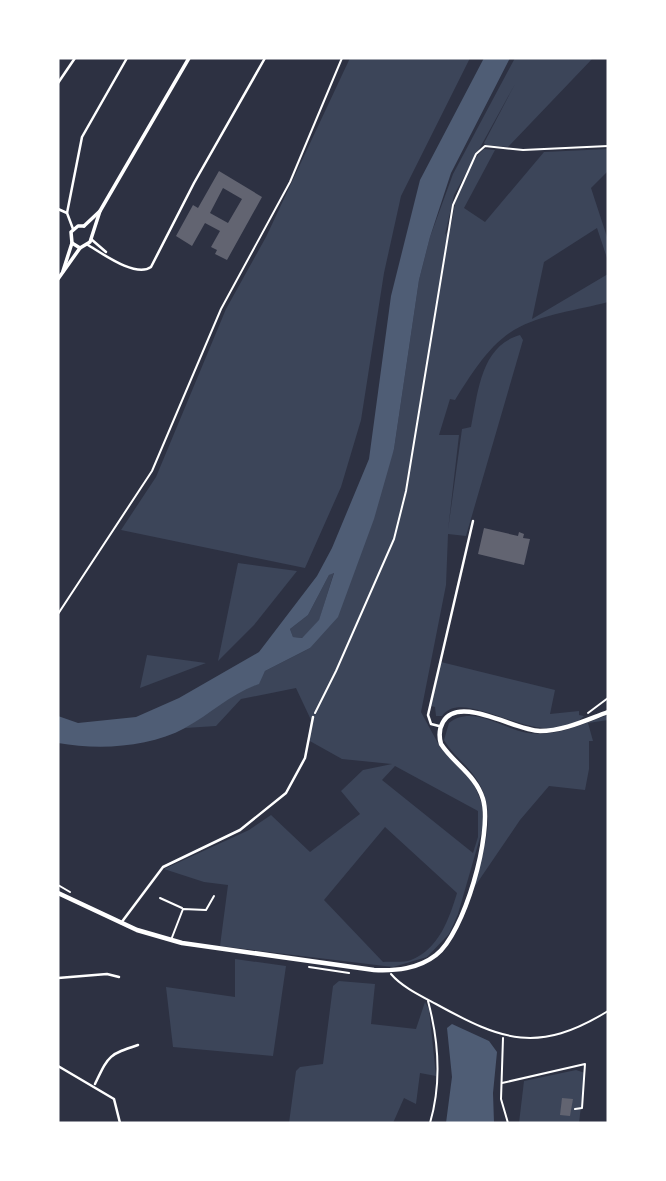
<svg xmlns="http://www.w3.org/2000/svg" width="666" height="1181" font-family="'PT Serif',serif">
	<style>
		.green { fill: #3c4559; fill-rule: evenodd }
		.water { fill: #4f5d75; fill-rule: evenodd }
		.building { fill: #626471; fill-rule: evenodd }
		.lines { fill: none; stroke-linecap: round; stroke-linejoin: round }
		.path { stroke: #fff; stroke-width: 2 }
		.service { stroke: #fff; stroke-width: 2 }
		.minor { stroke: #fff; stroke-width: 2.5 }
		.tertiary { stroke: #fff; stroke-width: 3.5 }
		.secondary { stroke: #fff; stroke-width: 4.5 }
	</style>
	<rect width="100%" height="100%" fill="#2d3142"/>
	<!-- green -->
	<g class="green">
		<polygon points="350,58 470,58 401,196 384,273 361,420 341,487 305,568 121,530 156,477 226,309 266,237"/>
		<path d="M515,58H593L508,147L486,145L484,143L515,84L454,195L445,235C453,227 452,216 455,204C460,186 470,161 484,149L495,150L464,208L485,222L544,152L608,149V171L591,188L608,240V261L597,228L544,262L532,319L608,274V302C579,310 541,314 514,330C488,346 471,375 455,400L450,399L439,435H459L448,530L462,429L471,427C478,394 480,346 520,335L523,340L466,536L448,534L446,585L421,712L440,747L474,784L482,804L483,827L458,914L449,934L427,957L393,967L220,946L228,885L204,882L164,869L249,830L271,815L310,852L360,814L341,791L363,770L392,764L342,759L308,740L311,720L296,688L241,699L216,726L185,728L236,692L258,684L265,671L310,648L394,449L419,280L430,237L453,174ZM395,766L478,811V837L473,853L382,780ZM385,827L457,893C449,919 439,949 411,960C403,963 391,961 383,962L324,900Z"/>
		<polygon points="238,563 297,571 254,625 218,661"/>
		<polygon points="334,572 319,621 302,638 293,637 290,629 308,615 329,575"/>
		<polygon points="147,655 206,663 140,688"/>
		<path d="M441,662L555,690L550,714L579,711V715L584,716C545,757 465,683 442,716H436L435,707L431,706Z"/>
		<path d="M608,715V720L588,723L593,741H589V769L585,790L549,786L520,820L471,892C482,854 501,813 475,777C466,764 452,754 444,740L449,723C472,704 503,729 528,733C557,737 582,724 608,715Z"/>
		<polygon points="235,959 286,966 273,1056 173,1047 166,987 235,997"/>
		<polygon points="339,981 375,984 371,1024 416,1029 425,1002 429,1009 436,1076 420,1073 416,1104 404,1098 393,1123 289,1123 296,1071 300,1067 323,1064 333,986"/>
		<polygon points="576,1070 585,1073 579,1123 519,1123 524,1081"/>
	</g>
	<!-- water -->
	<g class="water">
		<path d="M484,58H510L451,173L430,237L419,280L394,449L374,519L338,617L310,648L265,671L259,684C230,694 211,714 185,728C148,748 98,750 58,743V716L78,723L136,717L179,698L259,652L317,576L332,548L369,459L391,296L420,180ZM334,573L319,620L302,638L293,637L290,629L308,615L329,575Z"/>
		<polygon points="452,1024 489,1041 497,1052 493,1093 494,1123 446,1123 452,1077 447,1028"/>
	</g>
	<!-- building -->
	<g class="building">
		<path d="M219,171L262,197L227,260L215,254L217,250L211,247L220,231L205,223L192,246L176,236L193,205L198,208ZM223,188L242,199L228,223L210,213Z"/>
		<polygon points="484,528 518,536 519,532 524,534 523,538 530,539 524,565 478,554"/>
		<polygon points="562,1098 573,1099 570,1116 560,1115"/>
	</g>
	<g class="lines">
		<!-- path -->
		<g class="path">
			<polyline points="58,614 152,471 221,309 290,182 342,58"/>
			<polyline points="315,713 336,671 394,539 406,491 453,205 476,154 485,146 523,150 608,146"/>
			<polyline points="588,713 608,698"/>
			<polyline points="58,885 70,892"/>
			<polyline points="309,967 349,973"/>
			<path d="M391,974C402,987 421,996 436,1004C503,1041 538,1054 608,1011"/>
			<path d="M428,1001C439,1042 442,1082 430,1123"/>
			<polyline points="503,1038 501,1099 508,1123"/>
			<polyline points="502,1083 585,1064 582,1108 575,1109"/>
		</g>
		<!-- service -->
		<g class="service">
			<polyline points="160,898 182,908"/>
			<polyline points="171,940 183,909 206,910 214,896"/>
		</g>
		<!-- minor -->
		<g class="minor">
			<polyline points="58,83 75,58"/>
			<polyline points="58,209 67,213 73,229"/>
			<polyline points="67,213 82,137 127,58"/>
			<polyline points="91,239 106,252"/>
			<path d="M88,245C103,254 136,278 151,267L194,183L265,58"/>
			<polyline points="439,726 431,724 428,715 473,521"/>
			<polyline points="121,923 163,867 240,830 286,793 305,758 313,717"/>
			<polyline points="58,978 107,974 119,977"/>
			<polyline points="58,1066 114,1099 120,1123"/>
			<path d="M95,1084C109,1055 108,1055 138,1045"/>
		</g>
		<!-- tertiary -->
		<g class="tertiary">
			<polyline points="84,226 100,211"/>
			<polyline points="72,243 80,248 90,242 100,211 189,58"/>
			<polyline points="63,271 72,243 71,232 78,226 84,226"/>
			<polyline points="58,279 80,248"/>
		</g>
		<!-- secondary -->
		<path class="secondary" d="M58,893L137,930L182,943L374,970C396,971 418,969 436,955C464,934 493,833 483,799C476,775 454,764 441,744C439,737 439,729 443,722C459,694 515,731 540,731C564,731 586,720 608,712"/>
	</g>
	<!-- border -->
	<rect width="666" height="1181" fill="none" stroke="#ffffff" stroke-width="119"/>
</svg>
